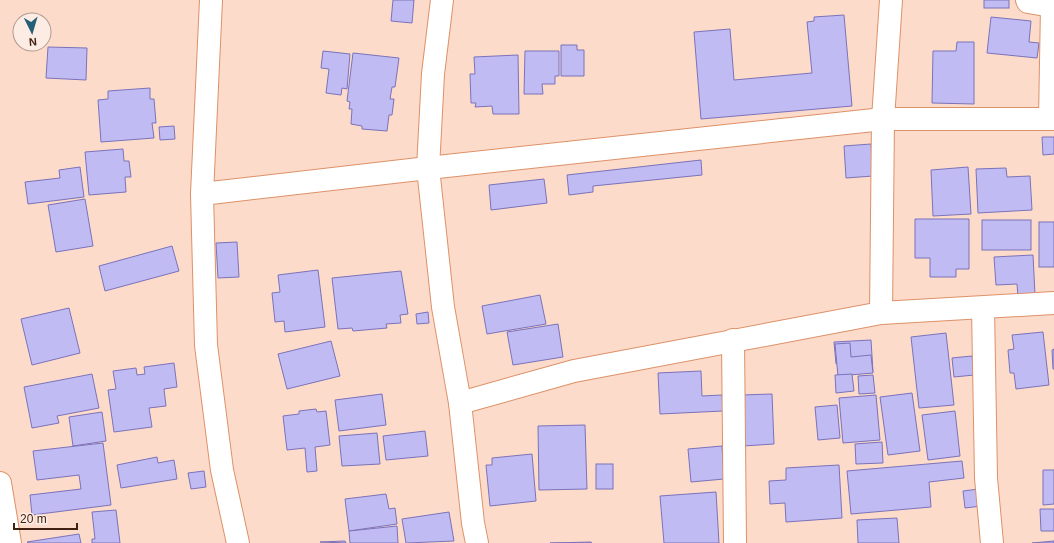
<svg xmlns="http://www.w3.org/2000/svg" width="1054" height="543" font-family="Helvetica,sans-serif">
	<style>
		.building { fill: #c0bcf3; stroke: #7b72ba }
		.lines { fill: none; stroke-linecap: round; stroke-linejoin: round }
		.minor-casing { stroke: #dd9168; stroke-width: 24 }
		.minor { stroke: #fff; stroke-width: 22 }
	</style>
	<rect width="100%" height="100%" fill="#fcdbca"/>
	<!-- building -->
	<g class="building">
		<polygon points="393,0 414,0 412,23 391,21"/>
		<rect x="984" y="0" width="25" height="8"/>
		<polygon points="844,15 852,106 701,119 694,32 730,29 734,80 812,73 807,22 814,21 814,17"/>
		<polygon points="991,17 1031,21 1029,42 1039,43 1037,58 987,53"/>
		<polygon points="957,42 974,42 974,104 932,103 933,51 956,51"/>
		<polygon points="561,45 577,45 577,50 584,50 584,76 561,76"/>
		<polygon points="48,47 87,48 86,80 46,78"/>
		<polygon points="323,51 350,54 347,89 342,88 341,95 326,93 329,69 321,68"/>
		<polygon points="525,51 559,51 559,76 555,76 555,84 542,84 543,94 524,94"/>
		<polygon points="353,53 399,58 395,87 392,87 390,99 394,99 392,115 389,115 387,131 362,129 362,126 351,124 352,109 349,109 350,102 347,101"/>
		<polygon points="518,55 519,114 493,114 492,106 475,107 476,103 471,103 470,74 475,74 474,57"/>
		<polygon points="150,88 150,99 154,99 156,123 152,123 154,138 101,142 98,100 108,99 108,91"/>
		<polygon points="174,126 175,139 160,140 159,127"/>
		<polygon points="1042,137 1054,137 1054,154 1043,155"/>
		<polygon points="871,144 873,176 846,178 844,146"/>
		<polygon points="123,149 124,161 129,161 131,177 125,177 126,192 89,195 85,152"/>
		<polygon points="701,160 702,175 593,186 593,192 569,195 567,175"/>
		<polygon points="80,167 84,197 28,204 25,182 60,178 59,170"/>
		<polygon points="968,167 971,214 933,216 931,170"/>
		<polygon points="1006,168 1007,177 1030,176 1032,210 978,213 976,169"/>
		<polygon points="544,179 547,203 491,210 489,185"/>
		<polygon points="85,199 93,246 56,252 48,205"/>
		<polygon points="915,219 969,219 969,269 956,269 956,277 930,277 930,258 915,258"/>
		<rect x="982" y="220" width="49" height="30"/>
		<rect x="1039" y="222" width="15" height="45"/>
		<polygon points="237,242 239,277 218,278 216,243"/>
		<polygon points="172,246 179,271 105,291 99,266"/>
		<polygon points="1033,255 1035,295 1018,297 1017,284 996,285 994,257"/>
		<polygon points="318,270 325,327 285,332 284,321 275,322 272,293 280,292 278,275"/>
		<polygon points="401,271 408,314 400,315 401,323 386,324 387,328 353,331 352,328 338,329 332,278"/>
		<polygon points="540,295 546,324 487,334 482,306"/>
		<polygon points="69,308 80,353 32,365 21,319"/>
		<polygon points="428,312 429,323 417,324 416,314"/>
		<polygon points="558,324 563,357 513,365 507,332"/>
		<polygon points="1043,332 1049,385 1016,389 1014,373 1010,373 1008,350 1014,349 1012,335"/>
		<polygon points="946,333 954,405 919,408 911,337"/>
		<polygon points="871,340 873,372 854,373 853,362 836,364 834,342"/>
		<polygon points="331,341 340,376 287,389 278,354"/>
		<polygon points="850,343 851,357 871,355 873,373 838,376 835,344"/>
		<polygon points="1054,349 1054,369 1053,369 1052,350"/>
		<polygon points="972,356 974,375 954,377 952,358"/>
		<polygon points="174,363 177,387 164,389 166,406 149,408 152,427 114,432 108,390 116,389 113,371 136,368 137,375 145,374 144,367"/>
		<polygon points="701,371 702,396 722,395 723,411 660,414 658,373"/>
		<polygon points="92,374 99,408 57,416 59,423 32,428 24,387"/>
		<polygon points="852,374 854,391 836,393 835,375"/>
		<polygon points="873,375 875,393 859,394 858,376"/>
		<polygon points="912,393 920,451 888,455 880,397"/>
		<polygon points="382,394 386,425 339,431 335,400"/>
		<polygon points="772,394 774,444 743,446 741,395"/>
		<polygon points="876,395 880,440 843,443 839,398"/>
		<polygon points="837,405 840,438 818,440 815,407"/>
		<polygon points="316,409 317,412 326,411 330,445 315,447 317,471 307,472 305,448 287,450 283,416 299,414 299,411"/>
		<polygon points="955,411 960,456 928,460 922,415"/>
		<polygon points="102,412 106,441 73,446 69,417"/>
		<polygon points="585,425 587,489 539,490 538,426"/>
		<polygon points="425,431 428,456 386,460 383,436"/>
		<polygon points="377,433 380,464 342,466 339,436"/>
		<polygon points="882,442 883,463 856,464 855,444"/>
		<polygon points="103,443 111,505 32,515 30,495 81,489 79,475 37,480 33,451"/>
		<polygon points="722,446 724,479 691,482 688,449"/>
		<polygon points="532,454 536,501 490,506 486,465 492,465 492,458"/>
		<polygon points="157,457 158,463 174,460 177,479 121,488 117,465"/>
		<polygon points="962,461 964,478 929,482 931,507 851,514 847,471"/>
		<rect x="596" y="464" width="17" height="25"/>
		<polygon points="839,465 842,518 786,522 785,503 770,504 769,481 786,480 786,468"/>
		<polygon points="1043,470 1054,470 1054,504 1043,505"/>
		<polygon points="204,471 206,487 191,489 188,473"/>
		<polygon points="979,489 982,506 965,508 963,491"/>
		<polygon points="716,492 719,543 664,543 660,496"/>
		<polygon points="386,494 389,509 395,508 397,524 349,531 345,499"/>
		<polygon points="1040,509 1054,509 1054,531 1041,531"/>
		<polygon points="116,510 120,543 92,543 92,539 95,539 92,512"/>
		<polygon points="449,512 454,541 406,543 402,519"/>
		<polygon points="897,518 899,543 858,543 857,520"/>
		<polygon points="397,526 398,543 350,543 349,531"/>
		<polygon points="79,534 81,543 28,543 27,542"/>
		<polygon points="345,541 346,543 320,542"/>
		<polygon points="1054,541 1054,543 1032,543"/>
		<polygon points="591,542 592,543 550,543"/>
	</g>
	<g class="lines">
		<defs>
			<g id="minor">
				<polyline points="211,0 202,194 206,345 222,470 238,543"/>
				<polyline points="442,0 433,74 428,168 443,307 460,403 473,523 477,543"/>
				<polyline points="1027,0 1028,2 1052,6 1050,119"/>
				<polyline points="202,194 428,168 883,119 1054,119"/>
				<polyline points="983,308 986,478 992,543"/>
				<polyline points="881,313 883,119 891,0"/>
				<polyline points="733,340 735,543"/>
				<polyline points="460,403 574,371 881,313 1054,303"/>
				<polyline points="0,483 10,543"/>
			</g>
		</defs>
		<!-- minor casing -->
		<use href="#minor" class="minor-casing"/>
		<!-- minor -->
		<use href="#minor" class="minor"/>
	</g>
	<!-- north arrow -->
	<g transform="translate(32 32) rotate(175)"><circle r="19" fill="#fdece4" stroke="#b19b90"/>
	<path d="M0-3L7 15L0 10L-7 15Z" fill="#235f77"/>
	<text y="-6" font-size="11" font-weight="bold" text-anchor="middle" fill="#402111">N</text>
	</g>
	<!-- scale -->
	<path d="M14 523v6h63v-6" fill="none" stroke="#402111" stroke-width="2"/>
	<text x="20" y="523" font-size="12" fill="#402111" stroke="#fdece4" stroke-width="3" paint-order="stroke">20 m</text>
</svg>
